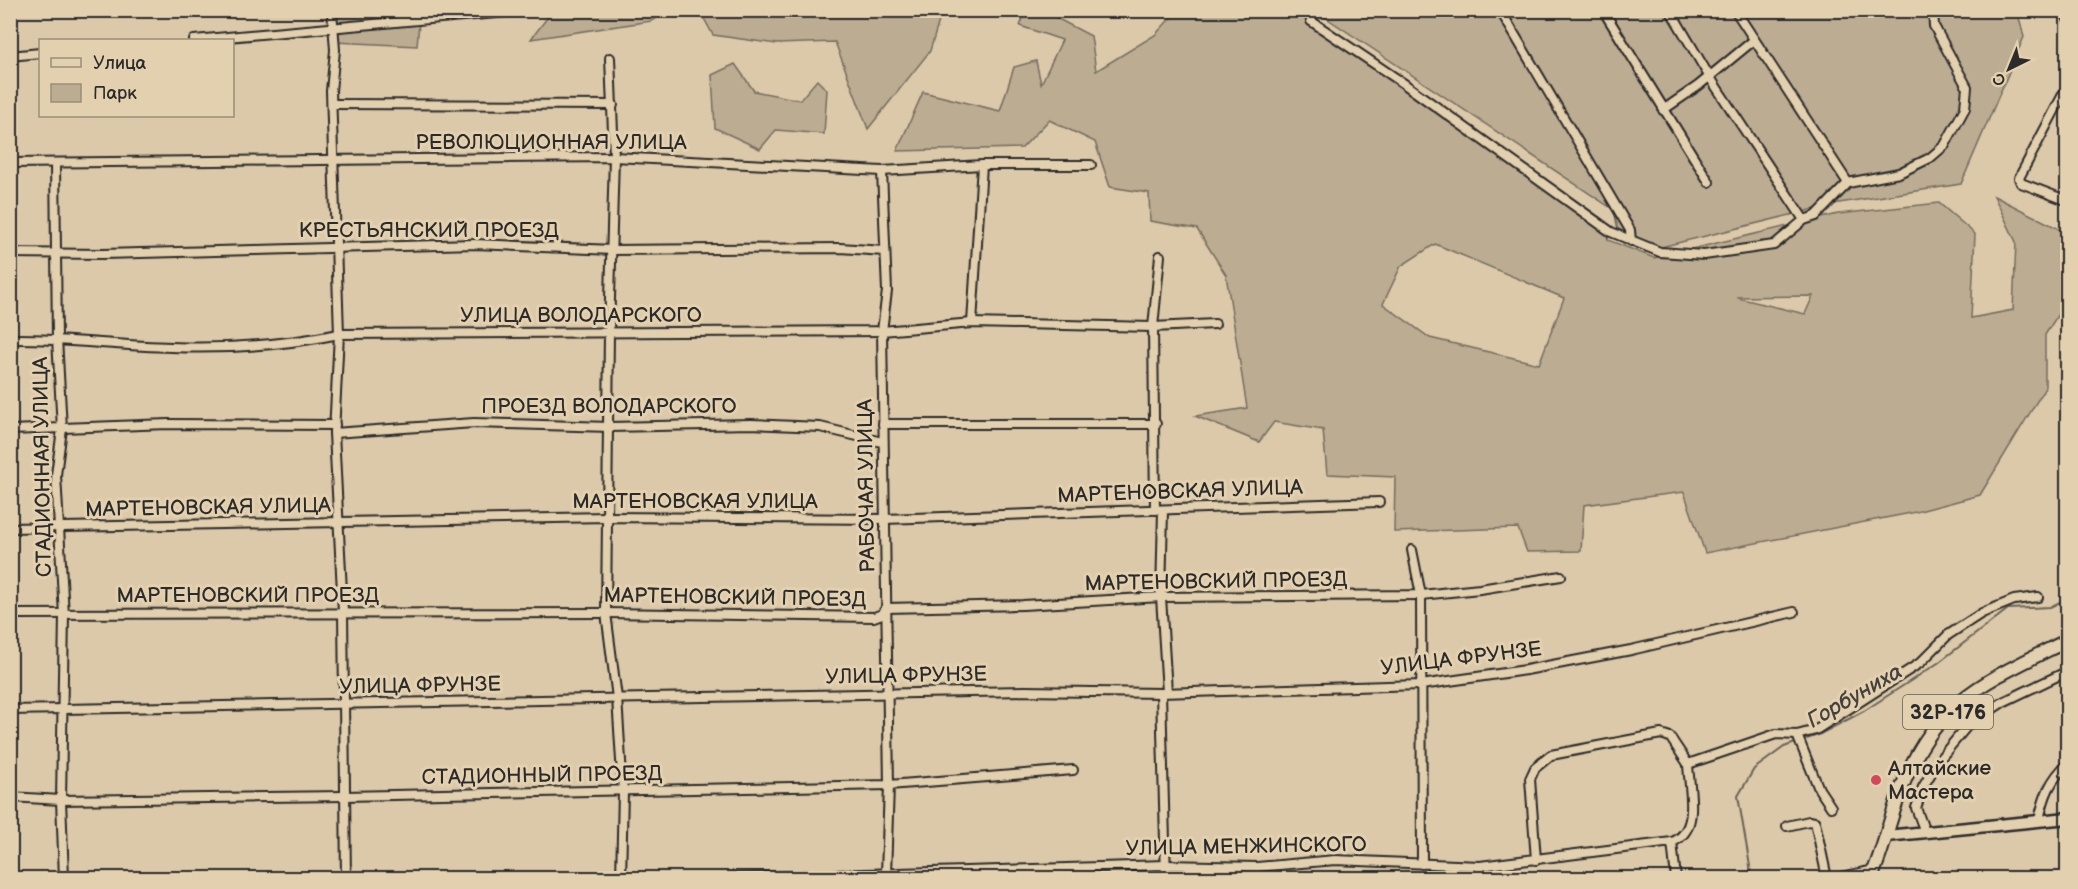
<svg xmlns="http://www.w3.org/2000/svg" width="2078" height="889" font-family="'Balsamiq Sans',sans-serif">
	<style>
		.green { fill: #bbac92; stroke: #736c5e; stroke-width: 1.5; fill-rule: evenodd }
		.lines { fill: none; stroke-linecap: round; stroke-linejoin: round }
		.stream { stroke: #696357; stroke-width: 2 }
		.street-casing { stroke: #2b2b2b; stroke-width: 12 }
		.secondary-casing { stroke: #2b2b2b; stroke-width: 15 }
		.primary-casing { stroke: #2b2b2b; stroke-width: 16 }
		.street { stroke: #e3d0ae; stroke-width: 8 }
		.secondary { stroke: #e3d0ae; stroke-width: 10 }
		.primary { stroke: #e3d0ae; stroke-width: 12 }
		.poi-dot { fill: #d1495b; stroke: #e3d0ae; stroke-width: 2 }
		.labels { text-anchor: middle; stroke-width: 6; stroke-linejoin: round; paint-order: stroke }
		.shield { fill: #e3d0ae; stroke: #625c52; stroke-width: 1.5 }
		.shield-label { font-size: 20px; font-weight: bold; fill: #2b2b2b }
		.street-label { font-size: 21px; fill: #2b2b2b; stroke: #e3d0ae }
		.poi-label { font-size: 21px; fill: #2b2b2b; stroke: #e3d0ae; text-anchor: start }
		.water-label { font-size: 22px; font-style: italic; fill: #45423e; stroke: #e3d0ae }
	</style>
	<rect width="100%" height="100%" fill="#dcc9a9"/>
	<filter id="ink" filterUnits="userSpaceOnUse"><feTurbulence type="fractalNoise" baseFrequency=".0167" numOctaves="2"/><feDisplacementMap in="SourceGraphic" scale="12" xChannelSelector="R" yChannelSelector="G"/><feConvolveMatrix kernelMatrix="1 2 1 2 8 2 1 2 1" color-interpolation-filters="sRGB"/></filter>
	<g filter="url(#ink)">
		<!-- green -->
		<g class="green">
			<polygon points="553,10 671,10 671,11 651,21 531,39"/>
			<polygon points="2017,10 2024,37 1961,184 1839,203 1657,248 1619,235 1614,210 1316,11"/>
			<polygon points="336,11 420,11 417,46 335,42"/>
			<polygon points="700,11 942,11 930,51 868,129 835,42 777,44 713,35"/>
			<path d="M1026,11H1043L1091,36L1096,71L1155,35L1177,11H1296L1389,68L1605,221L1608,240L1654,258L1838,214L1939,203L1975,234L1971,318L2013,310L2016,242L1994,196L2067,233V300L2045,335V388L1980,495L1916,512L1705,553L1684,492L1584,505L1581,551L1527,552L1518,528L1394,532L1395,477L1327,474L1323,430L1274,422L1259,442L1195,416L1247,408L1226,275L1197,229L1150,221L1149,193L1110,187L1095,142L1049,120L1022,148L897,151L923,92L1000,111L1014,67L1036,61L1041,84L1062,40L1020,26ZM1435,244L1564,298L1539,364L1430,338L1383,304L1401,266ZM1813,296L1805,314L1738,298V297Z"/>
			<polygon points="735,64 754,91 800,100 817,80 827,90 824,134 776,130 760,149 715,128 712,75"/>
		</g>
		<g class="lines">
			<!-- stream -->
			<polyline class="stream" points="1752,878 1738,796 1754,769 1784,747 1818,735 1864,711 1938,663 2008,609 2050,607 2068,598"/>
			<defs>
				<g id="street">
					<polyline points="332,10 335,50 331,91 339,334 334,433 343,612 346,878"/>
					<polyline points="1309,10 1311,21 1403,83 1611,232 1660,252 1704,255 1774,245 1804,220 1816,216 1848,183 1899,173 1930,158 1945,145 1965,108 1967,87 1934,26 1933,10"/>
					<polyline points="1500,10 1630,230 1631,241"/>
					<polyline points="1603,10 1709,182"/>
					<polyline points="1670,10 1709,76 1804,220"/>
					<polyline points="1735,10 1848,183"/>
					<polyline points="2065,10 2068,19"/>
					<polyline points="194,40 531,10"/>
					<polyline points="10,56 40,53"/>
					<polyline points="610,58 614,157 609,333 606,613 617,698 623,792 621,878"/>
					<polyline points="2068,85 2019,178 2021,183 2068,201"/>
					<polyline points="332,104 613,105"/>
					<polyline points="1663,110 1698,86 1754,40"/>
					<polyline points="10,163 614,157 882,171 982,165 1091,165"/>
					<polyline points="55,163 57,338 62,429 56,475 64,615 61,800 64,878"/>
					<polyline points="882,171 887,291 882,331 889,785 886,874"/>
					<polyline points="10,253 103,254 475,244 613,250 840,248 884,251"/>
					<polyline points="972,323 982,165"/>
					<path d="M10,339C64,338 117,346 171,347C227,349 285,345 339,334L882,331L972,323L1153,327L1215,324"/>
					<polyline points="883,424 1156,424"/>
					<polyline points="10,430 168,424 335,425"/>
					<polyline points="334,433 474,423 610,427 751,424 820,427 882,442"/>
					<polyline points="1155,510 1153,327 1160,256"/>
					<polyline points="1163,510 1161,597 1167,692"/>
					<polyline points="10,528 607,517 884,519 1379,502"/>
					<polyline points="1412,550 1421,595 1422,864"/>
					<polyline points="10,614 606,613 874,617 882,614 886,608 1023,605 1161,597 1421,595 1480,589 1561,576"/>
					<polyline points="1161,693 1166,878"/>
					<polyline points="10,710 1025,691 1161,693 1421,685 1526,670 1631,650 1794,612"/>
					<polyline points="1797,735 1819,789 1831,807"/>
					<polyline points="10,797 61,800 344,796 889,785 1073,770"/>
					<path d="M2039,820C2044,796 2050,780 2068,763"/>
					<polyline points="1787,826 1809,821 1815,822 1827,878"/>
					<polyline points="1925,832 1916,808 1923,787 1939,760 1968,725 2003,702 2068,671"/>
					<polyline points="1672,842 1676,878"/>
					<polyline points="1536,860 1530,779 1535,768 1551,755 1661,734 1670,737 1688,764 1776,734 1797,735 1816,730 1920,663 1948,635 1982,613 2014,600 2038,597"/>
					<polyline points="1480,866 1481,878"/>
					<path d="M731,878L1166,865L1257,867L1335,860L1480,866L1672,842C1701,831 1689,789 1688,764"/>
					<polyline points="1836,878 1875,870"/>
				</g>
				<polyline id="secondary" points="1886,836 2068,818"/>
				<path id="primary" d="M1871,878C1884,849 1890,817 1902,787C1936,698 1989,680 2068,640"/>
			</defs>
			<!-- street casing -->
			<use href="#street" class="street-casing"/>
			<!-- secondary casing -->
			<use href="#secondary" class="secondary-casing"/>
			<!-- primary casing -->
			<use href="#primary" class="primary-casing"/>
			<!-- street -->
			<use href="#street" class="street"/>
			<!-- secondary -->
			<use href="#secondary" class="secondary"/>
			<!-- primary -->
			<use href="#primary" class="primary"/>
		</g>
	</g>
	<!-- markers -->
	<circle class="poi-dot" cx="1876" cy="780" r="6"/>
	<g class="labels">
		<!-- shield labels -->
		<rect class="shield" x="1903" y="695" width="90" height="34" rx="4.5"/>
		<g class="shield-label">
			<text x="1948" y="719">32Р-176</text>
		</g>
		<!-- street labels -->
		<g class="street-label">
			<text x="551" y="149">РЕВОЛЮЦИОННАЯ УЛИЦА</text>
			<text x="429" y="237">КРЕСТЬЯНСКИЙ ПРОЕЗД</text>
			<text x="581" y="322">УЛИЦА ВОЛОДАРСКОГО</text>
			<text x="609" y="413">ПРОЕЗД ВОЛОДАРСКОГО</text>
			<text transform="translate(42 467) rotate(-91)" y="7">СТАДИОННАЯ УЛИЦА</text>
			<text transform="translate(866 486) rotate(-91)" y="7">РАБОЧАЯ УЛИЦА</text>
			<text transform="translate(1180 491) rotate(-2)" y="7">МАРТЕНОВСКАЯ УЛИЦА</text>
			<text x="695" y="508">МАРТЕНОВСКАЯ УЛИЦА</text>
			<text transform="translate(208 507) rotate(-1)" y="7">МАРТЕНОВСКАЯ УЛИЦА</text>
			<text transform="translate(1216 581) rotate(-1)" y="7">МАРТЕНОВСКИЙ ПРОЕЗД</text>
			<text x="248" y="602">МАРТЕНОВСКИЙ ПРОЕЗД</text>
			<text transform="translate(735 597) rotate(1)" y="7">МАРТЕНОВСКИЙ ПРОЕЗД</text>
			<text transform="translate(1461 658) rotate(-7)" y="7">УЛИЦА ФРУНЗЕ</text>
			<text transform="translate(906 675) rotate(-1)" y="7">УЛИЦА ФРУНЗЕ</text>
			<text transform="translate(420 685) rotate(-1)" y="7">УЛИЦА ФРУНЗЕ</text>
			<text transform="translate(542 775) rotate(-1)" y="7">СТАДИОННЫЙ ПРОЕЗД</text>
			<text transform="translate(1246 846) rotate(-1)" y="7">УЛИЦА МЕНЖИНСКОГО</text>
		</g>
		<!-- poi labels -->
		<g class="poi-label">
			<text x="1888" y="775">Алтайские<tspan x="1888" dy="24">Мастера</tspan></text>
		</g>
		<!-- water labels -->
		<g class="water-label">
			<text transform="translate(1854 695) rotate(-30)" y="8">Горбуниха</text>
		</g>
	</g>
	<!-- margin -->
	<rect width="2078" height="889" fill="none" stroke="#e3d0ae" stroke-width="36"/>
	<rect x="18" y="18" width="2042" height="853" fill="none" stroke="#2b2b2b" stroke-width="2" filter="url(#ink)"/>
	<!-- legend -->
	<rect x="39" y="39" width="195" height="78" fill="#e3d0ae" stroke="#998e7a" stroke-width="1.5"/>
	<rect x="51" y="58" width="30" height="9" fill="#e3d0ae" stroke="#998e7a" stroke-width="1.5"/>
	<text x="93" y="69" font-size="18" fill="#2b2b2b">Улица</text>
	<rect x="51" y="84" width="30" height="18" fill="#bbac92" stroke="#998e7a" stroke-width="1.5"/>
	<text x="93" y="99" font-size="18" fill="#2b2b2b">Парк</text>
	<!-- north arrow -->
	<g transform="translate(2009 69) rotate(223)" stroke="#e3d0ae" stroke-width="4.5" paint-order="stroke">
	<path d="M0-4.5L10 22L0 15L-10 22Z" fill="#2b2b2b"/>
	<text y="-9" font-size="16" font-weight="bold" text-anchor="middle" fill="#2b2b2b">С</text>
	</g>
</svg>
